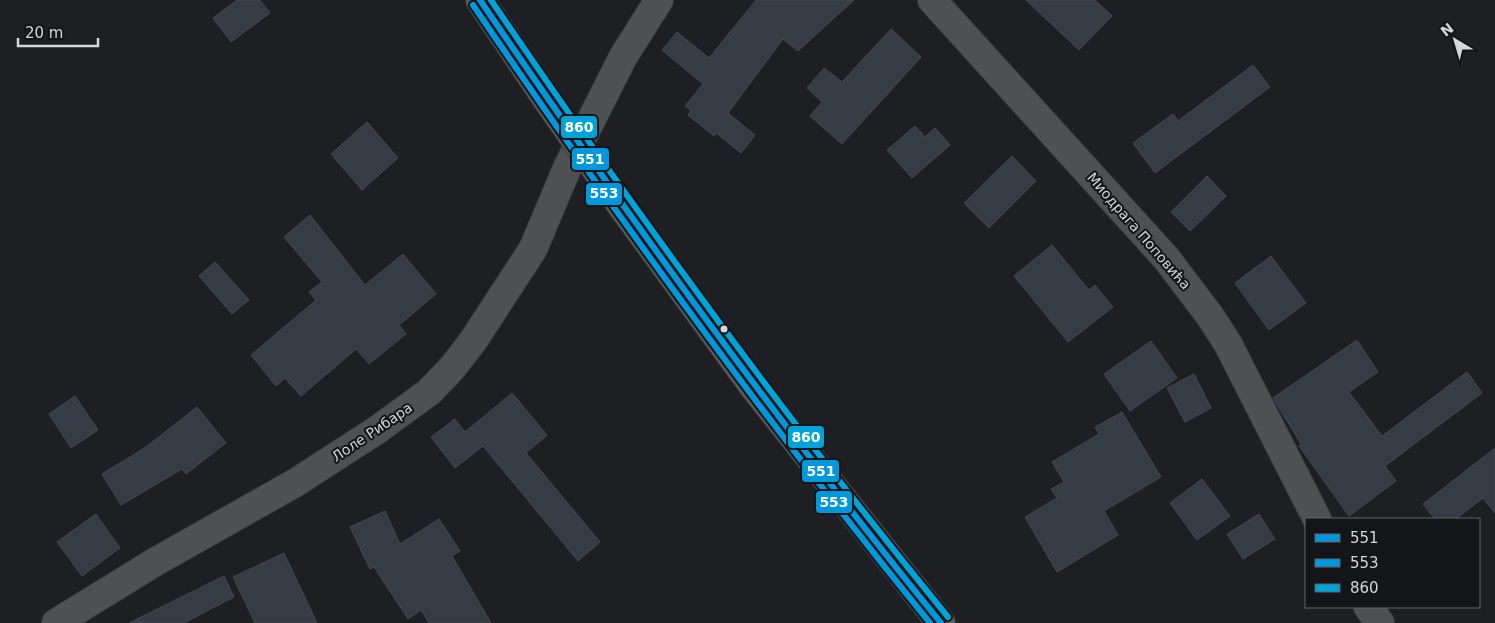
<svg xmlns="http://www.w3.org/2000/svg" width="1495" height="623" font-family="'DejaVu Sans',sans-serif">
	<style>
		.building { fill: #353c46; stroke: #46484a }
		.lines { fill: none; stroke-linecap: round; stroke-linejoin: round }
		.street-casing { stroke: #393a3c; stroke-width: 30 }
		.primary-casing { stroke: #393a3c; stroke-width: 30 }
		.street { stroke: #4f5051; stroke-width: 28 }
		.primary { stroke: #5d5a58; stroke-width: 28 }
		.primary-bridge-casing { stroke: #393a3c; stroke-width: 30; stroke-linecap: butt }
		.primary-bridge { stroke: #5d5a58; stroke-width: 28 }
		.bus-1-casing { stroke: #131519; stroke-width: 10 }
		.bus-2-casing { stroke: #131519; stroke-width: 10 }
		.bus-3-casing { stroke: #131519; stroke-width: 10 }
		.bus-1 { stroke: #0098da; stroke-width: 6 }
		.bus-2 { stroke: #0098da; stroke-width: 6 }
		.bus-3 { stroke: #00a3d7; stroke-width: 6 }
		.bus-dot { fill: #d4d6d9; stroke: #131519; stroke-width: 2 }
		.labels { text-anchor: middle; stroke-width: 4; stroke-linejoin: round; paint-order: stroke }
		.street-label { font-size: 14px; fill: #d4d6d9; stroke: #131519 }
		.line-badge { stroke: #131519; stroke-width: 2 }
		.badge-label { font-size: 14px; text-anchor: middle; font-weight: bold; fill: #fff }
	</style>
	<rect width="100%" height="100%" fill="#1d1f22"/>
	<!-- building -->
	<g class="building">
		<polygon points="237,0 260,0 270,13 231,42 213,18"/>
		<polygon points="756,0 854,0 798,51 783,39 728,113 755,135 741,153 716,133 714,136 688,115 691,111 685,106 703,84 662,50 677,32 709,58"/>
		<polygon points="1026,0 1095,0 1112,16 1079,50"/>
		<polygon points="891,29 921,57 842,144 810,116 822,102 807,88 824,68 842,82"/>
		<polygon points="1253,65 1270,87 1155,173 1133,143 1173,114 1178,121"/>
		<polygon points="367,122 398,158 362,190 331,154"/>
		<polygon points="915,126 925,137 935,128 950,145 912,178 887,150"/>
		<polygon points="1012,156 1036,181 989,228 964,203"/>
		<polygon points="1207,176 1226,196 1190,231 1171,212"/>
		<polygon points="310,215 365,285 403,254 436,294 399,325 406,334 369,364 356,349 301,396 285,378 276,386 251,355 316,300 309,292 322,282 284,237"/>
		<polygon points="1052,245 1089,290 1095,285 1113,307 1068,342 1014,276"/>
		<polygon points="1271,256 1306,303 1269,330 1235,283"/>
		<polygon points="215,262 249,300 232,314 199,276"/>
		<polygon points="1357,340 1378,372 1349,392 1382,436 1467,372 1482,393 1385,466 1396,481 1349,516 1299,446 1301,444 1273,398"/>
		<polygon points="1151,341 1177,378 1130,411 1104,374"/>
		<polygon points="1194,374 1211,408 1185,422 1167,388"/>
		<polygon points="512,393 547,435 526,453 600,542 578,561 483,446 455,468 431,437 455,419 465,432"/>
		<polygon points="75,396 98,430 71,448 49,414"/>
		<polygon points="197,407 226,443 186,474 182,469 121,505 102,474 146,447"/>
		<polygon points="1122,412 1161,477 1104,511 1118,535 1057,572 1025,517 1057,498 1051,489 1064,482 1052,462 1099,434 1095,427"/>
		<polygon points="1495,448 1495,513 1483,498 1456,519 1435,519 1423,504"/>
		<polygon points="1202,479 1230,516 1197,540 1170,503"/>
		<polygon points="385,511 400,544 439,519 460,551 452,556 491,623 429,623 421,610 408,619 374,567 370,569 350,527"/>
		<polygon points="96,514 120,548 82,576 57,542"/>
		<polygon points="1259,514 1275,539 1243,559 1227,534"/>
		<polygon points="284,553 317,623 255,623 233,577"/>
		<polygon points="224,576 234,597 184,623 129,623"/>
	</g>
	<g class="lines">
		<defs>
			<g id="street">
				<polyline points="932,0 1166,258 1210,316 1228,344 1317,519"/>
				<polyline points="1368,607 1380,623"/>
				<polyline points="56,623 155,562 295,483 377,430 429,392 452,368 473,341 533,249 568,166 623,57 659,0"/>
			</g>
			<g id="primary">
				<polyline points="480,0 548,101"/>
				<polyline points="621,205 753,386 941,623"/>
			</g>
		</defs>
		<!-- street casing -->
		<use href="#street" class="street-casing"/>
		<!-- primary casing -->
		<use href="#primary" class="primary-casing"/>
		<!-- street -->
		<use href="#street" class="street"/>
		<!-- primary -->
		<use href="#primary" class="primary"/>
		<defs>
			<polyline id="primary-bridge" points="548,101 621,205"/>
		</defs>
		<!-- primary-bridge casing -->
		<use href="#primary-bridge" class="primary-bridge-casing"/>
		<!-- primary-bridge -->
		<use href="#primary-bridge" class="primary-bridge"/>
		<defs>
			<path id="bus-1" d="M480,0C626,214 777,422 941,623"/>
			<path id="bus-2" d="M473,5C617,217 768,424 930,623"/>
			<path id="bus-3" d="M491,0C635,212 786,419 948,617"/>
		</defs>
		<!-- bus-1 casing -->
		<use href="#bus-1" class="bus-1-casing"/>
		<!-- bus-2 casing -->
		<use href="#bus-2" class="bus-2-casing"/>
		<!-- bus-3 casing -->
		<use href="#bus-3" class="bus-3-casing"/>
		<!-- bus-1 -->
		<use href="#bus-1" class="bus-1"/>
		<!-- bus-2 -->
		<use href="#bus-2" class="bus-2"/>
		<!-- bus-3 -->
		<use href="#bus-3" class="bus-3"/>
	</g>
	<!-- markers -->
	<circle class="bus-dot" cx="724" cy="329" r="4.5"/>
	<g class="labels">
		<!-- street labels -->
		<g class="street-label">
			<text transform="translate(1139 231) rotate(49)" y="5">Миодрага Поповића</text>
			<text transform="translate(372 432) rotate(-34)" y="5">Лоле Рибара</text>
		</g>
	</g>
	<g class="line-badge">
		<rect x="560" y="115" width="38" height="24" rx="5" fill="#00a3d7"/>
		<rect x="571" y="147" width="39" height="24" rx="5" fill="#0098da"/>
		<rect x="585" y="182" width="38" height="24" rx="5" fill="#0098da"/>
		<rect x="787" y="425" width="38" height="24" rx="5" fill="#00a3d7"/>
		<rect x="801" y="459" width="39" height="24" rx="5" fill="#0098da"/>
		<rect x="815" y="490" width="38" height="24" rx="5" fill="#0098da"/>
	</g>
	<g class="badge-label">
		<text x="579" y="132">860</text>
		<text x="590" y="164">551</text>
		<text x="604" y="198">553</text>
		<text x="806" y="442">860</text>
		<text x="821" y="476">551</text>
		<text x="834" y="507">553</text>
	</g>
	<!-- legend -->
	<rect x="1305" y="518" width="175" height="90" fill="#131519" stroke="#606266"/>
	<rect x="1315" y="534" width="25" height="8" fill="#0098da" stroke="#606266"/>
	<text x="1350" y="543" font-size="15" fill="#d4d6d9">551</text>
	<rect x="1315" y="559" width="25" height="8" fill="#0098da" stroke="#606266"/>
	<text x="1350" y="568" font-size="15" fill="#d4d6d9">553</text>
	<rect x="1315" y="584" width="25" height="8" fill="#00a3d7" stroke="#606266"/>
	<text x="1350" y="593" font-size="15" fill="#d4d6d9">860</text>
	<!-- north arrow -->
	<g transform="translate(1455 40) rotate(322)" stroke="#131519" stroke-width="4" paint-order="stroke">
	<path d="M0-4L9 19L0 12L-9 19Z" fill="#d4d6d9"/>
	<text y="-8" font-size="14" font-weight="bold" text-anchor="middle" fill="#d4d6d9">N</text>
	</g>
	<!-- scale -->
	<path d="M18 38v8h80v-8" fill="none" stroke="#d4d6d9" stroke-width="2.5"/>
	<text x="25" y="38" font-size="15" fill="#d4d6d9" stroke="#131519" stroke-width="4" paint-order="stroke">20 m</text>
</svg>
